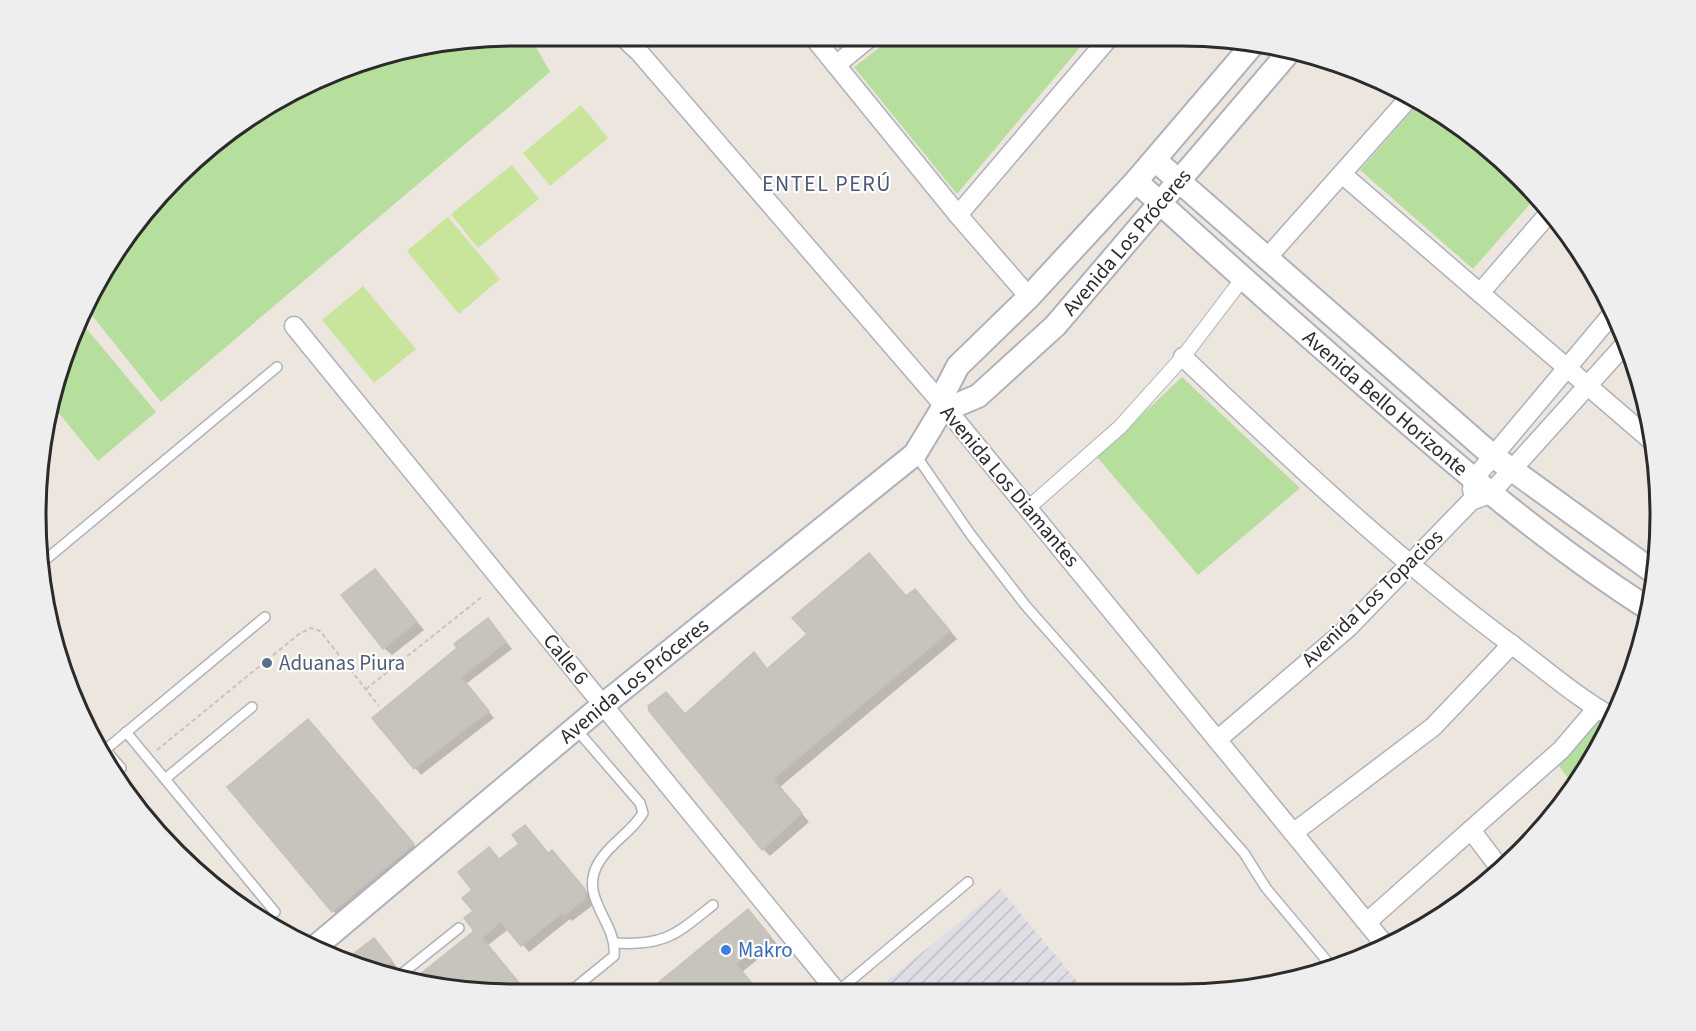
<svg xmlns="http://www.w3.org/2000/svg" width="1696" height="1031" font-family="'Source Sans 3',sans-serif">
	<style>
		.industrial { fill: url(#industrial-furrows) }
		.green { fill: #b6df9e }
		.pitch { fill: #c8e59b }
		.shadow { fill: #0003 }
		.building { fill: #c7c3bd; stroke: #c7c1b8; stroke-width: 1.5 }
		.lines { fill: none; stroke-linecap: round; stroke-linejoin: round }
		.service-casing { stroke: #aeb1bb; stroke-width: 12 }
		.pedestrian-casing { stroke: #aeb1bb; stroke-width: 16 }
		.minor-casing { stroke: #aeb1bb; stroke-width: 21 }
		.tertiary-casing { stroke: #aeb1bb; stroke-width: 26 }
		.path { stroke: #c4c4c4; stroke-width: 2; stroke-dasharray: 4.5 3; stroke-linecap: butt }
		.service { stroke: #fff; stroke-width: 9 }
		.pedestrian { stroke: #fff; stroke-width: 14 }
		.minor { stroke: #fff; stroke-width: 18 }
		.tertiary { stroke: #fff; stroke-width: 22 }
		.service-dot { fill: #5c6f8a; stroke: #fff; stroke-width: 2 }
		.shop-dot { fill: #3f7fe0; stroke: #fff; stroke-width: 2 }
		.labels { text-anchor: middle; stroke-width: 4.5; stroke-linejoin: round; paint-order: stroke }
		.street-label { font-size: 21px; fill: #2b2b2b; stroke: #fff }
		.service-label { font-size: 21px; fill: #4e5e75; stroke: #fff; text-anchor: start }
		.shop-label { font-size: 21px; fill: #366cbe; stroke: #fff; text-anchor: start }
		.neighbourhood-label { font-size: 22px; letter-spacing: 1.5px; fill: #4e5779; stroke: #fff }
		.rim { fill: none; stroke: #2b2b2b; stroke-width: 3 }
	</style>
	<defs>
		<pattern id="industrial-furrows" width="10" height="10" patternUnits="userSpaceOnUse" patternTransform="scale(1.5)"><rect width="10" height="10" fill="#e0dee5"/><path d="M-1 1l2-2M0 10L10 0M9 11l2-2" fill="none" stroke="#c0bfc5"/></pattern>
	</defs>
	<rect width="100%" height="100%" fill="#ece6de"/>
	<!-- industrial -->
	<polygon class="industrial" points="1000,889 1087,993 878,993 876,990"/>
	<!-- green -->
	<g class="green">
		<polygon points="515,36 530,36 550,72 161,402 87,309 117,249 224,135 362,61"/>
		<polygon points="892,38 1087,39 957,194 854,67"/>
		<polygon points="1418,104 1472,135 1537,196 1473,269 1360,170"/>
		<polygon points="81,322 156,412 98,461 54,407 61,362"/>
		<polygon points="1182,377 1300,488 1198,575 1097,457"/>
		<polygon points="1600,717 1612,724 1574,786 1556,762"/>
	</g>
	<!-- pitch -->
	<g class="pitch">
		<polygon points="581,105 608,138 550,186 523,153"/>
		<polygon points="512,165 539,199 478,248 451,214"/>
		<polygon points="448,217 500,279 459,314 407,251"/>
		<polygon points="363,286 416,349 374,383 322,320"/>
	</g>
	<!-- shadow -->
	<g class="shadow">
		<polygon points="382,578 424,630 392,655 384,648"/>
		<polygon points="907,598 923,598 957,639 780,787 809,822 770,856 763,849 685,715 761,661 768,670"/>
		<polygon points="495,627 512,649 466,684 494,718 421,775 374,718"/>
		<polygon points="316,728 420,852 341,918 333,911"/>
		<polygon points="549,854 559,859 592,898 592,906 572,921 570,919 529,952 509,929 488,945 525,991 453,991 416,981 477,931 475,911 500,861"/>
		<polygon points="756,919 777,944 742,972 759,992 650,992"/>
		<polygon points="374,939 397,967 388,974 345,962"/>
		<polygon points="801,983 811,992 790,992"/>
	</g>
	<!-- building -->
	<g class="building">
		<polygon points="869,553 906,596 915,589 950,631 773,779 802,813 762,850 649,711 648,706 666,692 685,714 754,652 767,669 807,634 792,618"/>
		<polygon points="375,569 417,622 383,649 341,595"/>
		<polygon points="488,618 506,642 461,677 489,711 414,769 372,718 457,648 454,644"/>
		<polygon points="308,719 414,844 332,912 227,787"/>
		<polygon points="525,825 548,853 552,850 585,889 585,899 564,915 562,913 521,946 501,922 482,938 526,991 477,991 470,983 459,991 453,991 413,980 474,931 464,918 473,911 462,898 472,890 458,872 489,847 499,859 519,844 512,835"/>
		<polygon points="748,909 770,936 736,964 759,992 647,992"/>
		<polygon points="374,938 392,961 379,971 343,962"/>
	</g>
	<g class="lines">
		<defs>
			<g id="service">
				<polyline points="915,454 971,535 1026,606 1244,853 1266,888 1332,967"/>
				<polyline points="44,561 277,367"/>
				<polyline points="126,732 275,912"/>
				<polyline points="95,738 121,768"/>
				<polyline points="105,750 265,617"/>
				<polyline points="165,779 252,707"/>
				<path d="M614,943C665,946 675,935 713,905"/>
				<polyline points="399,976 459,928"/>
				<path d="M571,991L614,956C618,922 577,898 599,862C610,843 632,832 643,813L640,803L576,729"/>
				<polyline points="837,992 968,882"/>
			</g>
			<polyline id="pedestrian" points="1028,508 1120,427 1183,357 1243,278"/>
			<g id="minor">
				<polyline points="623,37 639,52 944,406 1385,945"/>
				<polyline points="814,38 958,215 1029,297"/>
				<polyline points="836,65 869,38"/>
				<polyline points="1342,174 1653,442"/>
				<polyline points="958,215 1108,39"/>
				<polyline points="1267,258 1409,98"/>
				<polyline points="1480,293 1550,212"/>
				<polyline points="294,326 837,992"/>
				<path d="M1183,357C1290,459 1396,559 1515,647C1547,671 1579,699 1614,718"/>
				<polyline points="1472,490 1473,480 1613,313"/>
				<polyline points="1217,740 1348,628 1471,501 1490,494 1626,343"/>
				<polyline points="1471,830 1502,871"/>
				<polyline points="1293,833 1433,727 1512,644"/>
				<polyline points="1367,922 1561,750 1597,708"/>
			</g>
			<g id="tertiary">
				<polyline points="1155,160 1493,456 1655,573"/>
				<path id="s1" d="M1136,181C1213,252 1291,321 1370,390C1459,468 1549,545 1649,609"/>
				<path id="s2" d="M944,406L959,404L978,396L1055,326L1289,52"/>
				<path id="s3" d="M314,948L603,705L915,454L944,406L946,389L958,366L1029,297L1136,181L1254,43"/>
			</g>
		</defs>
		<!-- service casing -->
		<use href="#service" class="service-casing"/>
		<!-- pedestrian casing -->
		<use href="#pedestrian" class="pedestrian-casing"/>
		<!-- minor casing -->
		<use href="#minor" class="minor-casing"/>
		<!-- tertiary casing -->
		<use href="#tertiary" class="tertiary-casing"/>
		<!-- path -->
		<g class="path">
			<polyline points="366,689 483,596"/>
			<polyline points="157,750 299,634 311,628 320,631 379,706"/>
		</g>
		<!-- service -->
		<use href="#service" class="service"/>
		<!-- pedestrian -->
		<use href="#pedestrian" class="pedestrian"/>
		<!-- minor -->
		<use href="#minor" class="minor"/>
		<!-- tertiary -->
		<use href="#tertiary" class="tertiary"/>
	</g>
	<!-- markers -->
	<circle class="service-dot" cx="267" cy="663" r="6"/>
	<circle class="shop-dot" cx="726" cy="950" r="6"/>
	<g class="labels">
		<!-- street labels -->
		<g class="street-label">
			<text dy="7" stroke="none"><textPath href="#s2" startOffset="250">Avenida Los Próceres</textPath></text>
			<text dy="7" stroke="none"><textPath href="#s1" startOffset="334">Avenida Bello Horizonte</textPath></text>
			<text transform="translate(1010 486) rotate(50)" y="7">Avenida Los Diamantes</text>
			<text transform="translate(1372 598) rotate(-44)" y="7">Avenida Los Topacios</text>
			<text transform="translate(566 659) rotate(51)" y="7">Calle 6</text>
			<text dy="7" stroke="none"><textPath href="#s3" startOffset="417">Avenida Los Próceres</textPath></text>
		</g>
		<!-- service labels -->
		<g class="service-label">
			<text x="279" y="670">Aduanas Piura</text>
		</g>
		<!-- shop labels -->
		<g class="shop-label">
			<text x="738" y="957">Makro</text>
		</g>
		<!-- neighbourhood labels -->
		<g class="neighbourhood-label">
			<text x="827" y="191">ENTEL PERÚ</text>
		</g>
	</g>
	<!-- crop -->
	<path d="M0 0H1696V1031H0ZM515 46H1181A469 469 0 0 1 1650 515V515A469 469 0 0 1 1181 984H515A469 469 0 0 1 46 515V515A469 469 0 0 1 515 46Z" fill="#eee" fill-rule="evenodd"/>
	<path class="rim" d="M515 46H1181A469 469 0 0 1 1650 515V515A469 469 0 0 1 1181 984H515A469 469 0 0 1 46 515V515A469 469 0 0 1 515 46Z"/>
</svg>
